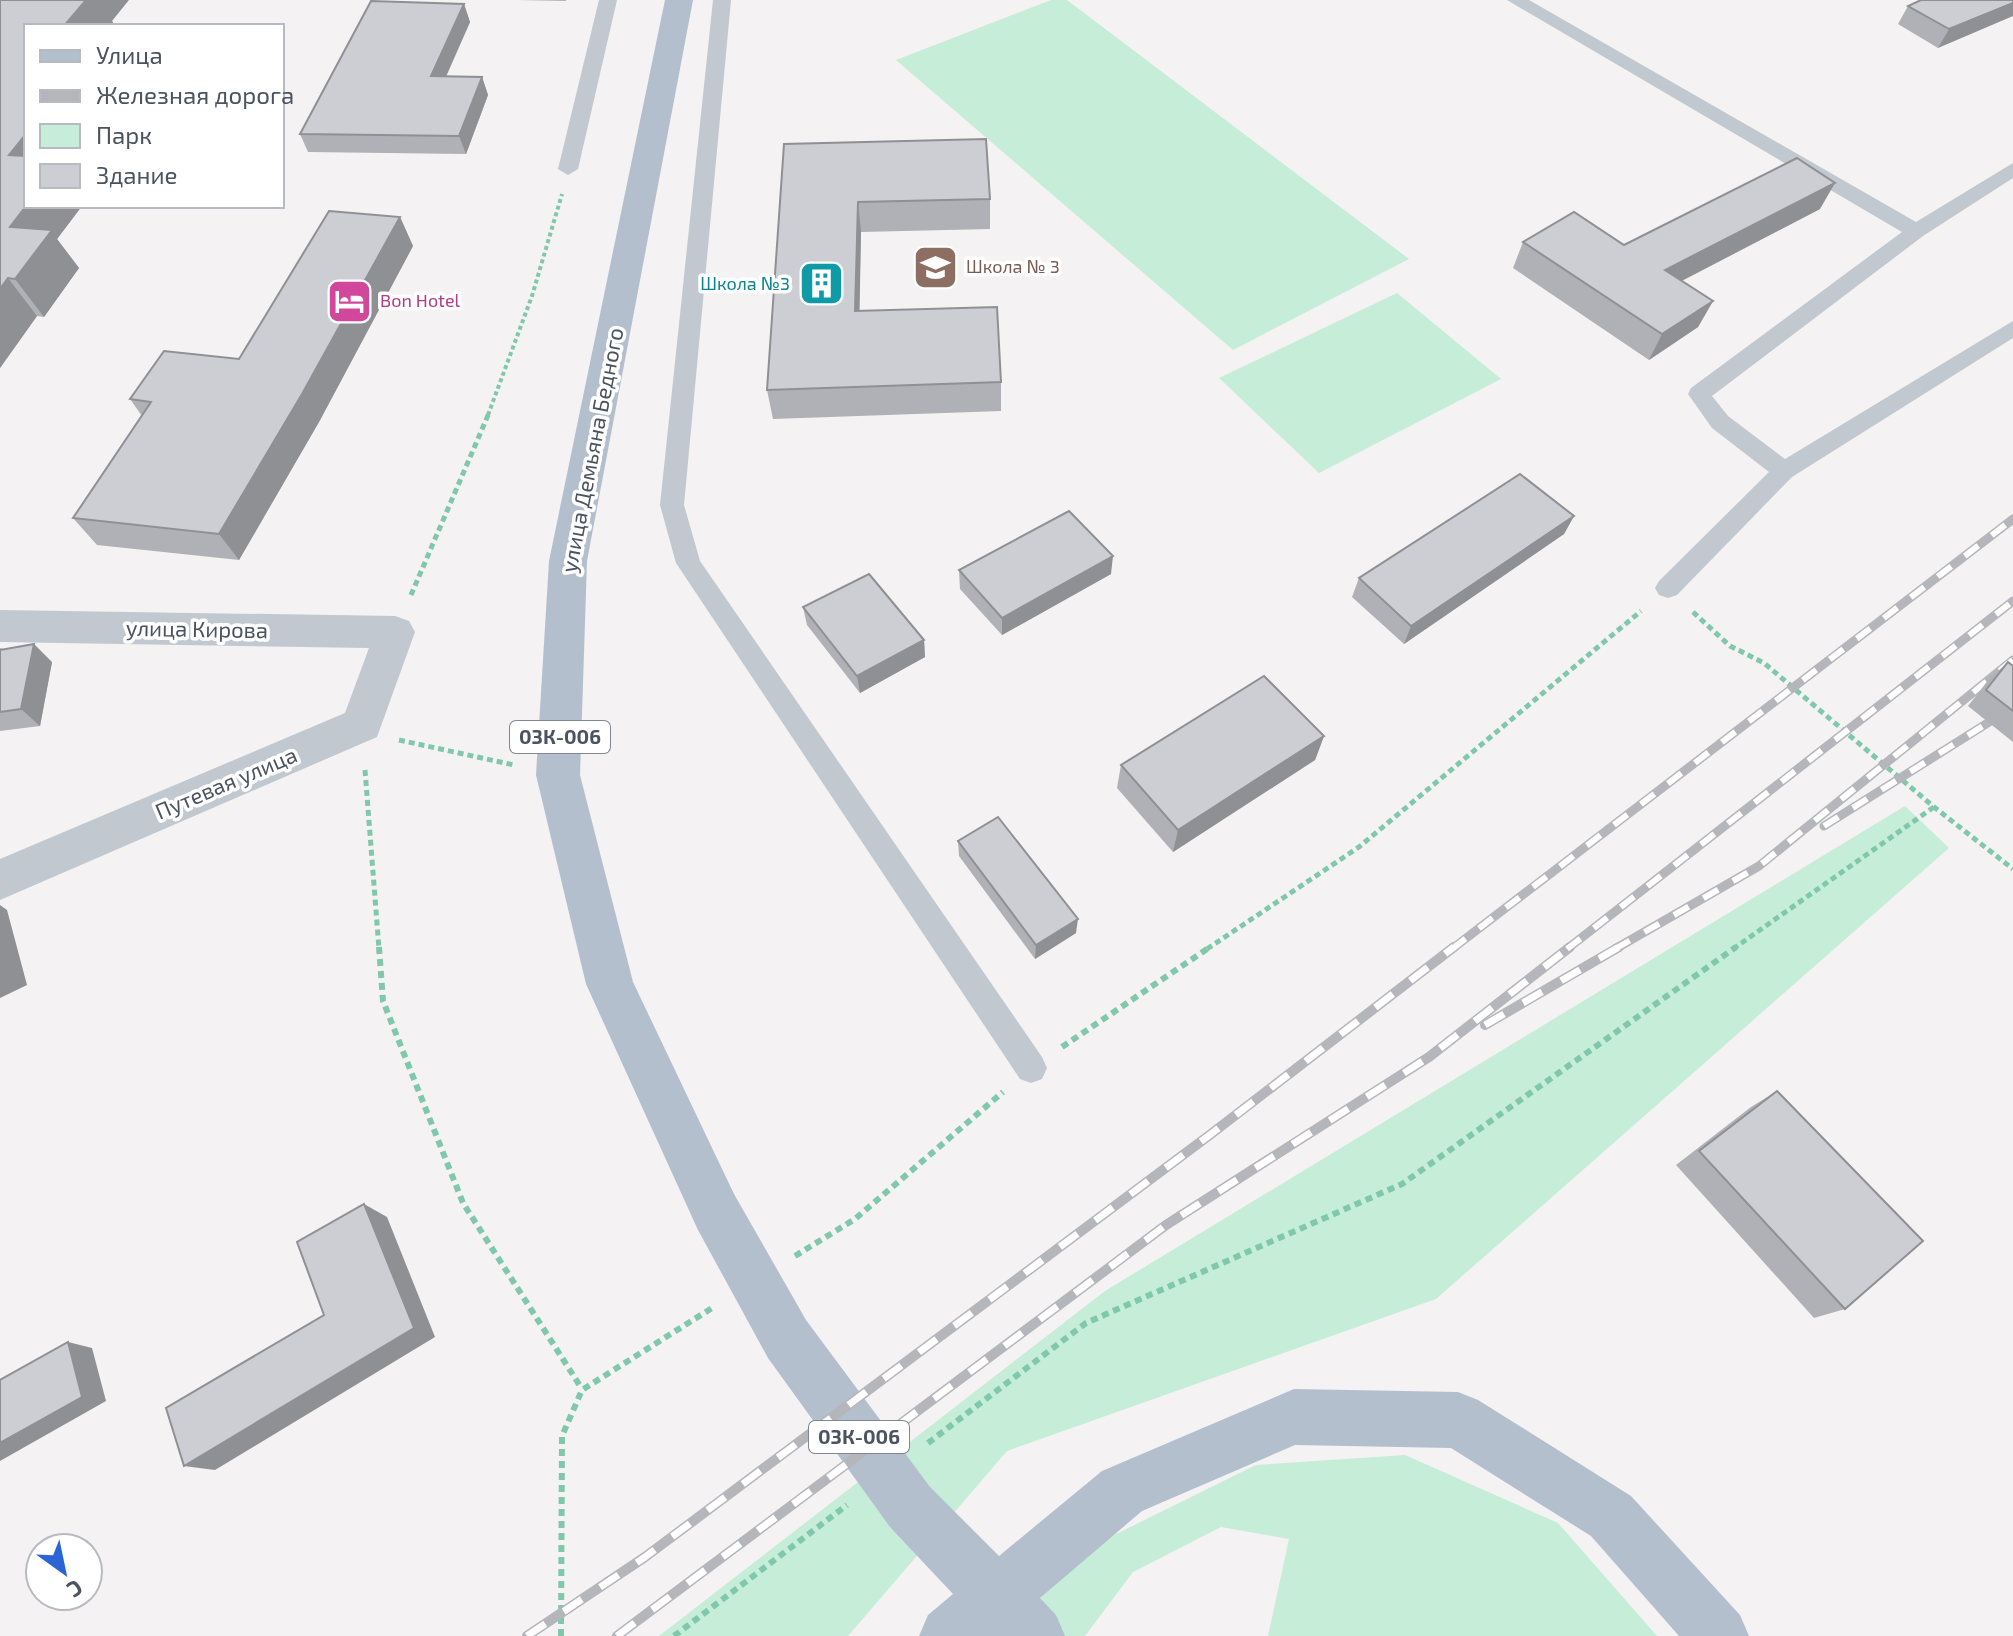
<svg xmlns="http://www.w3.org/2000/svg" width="2013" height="1636" font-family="'Exo 2',sans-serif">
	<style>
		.green { fill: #c5edd8 }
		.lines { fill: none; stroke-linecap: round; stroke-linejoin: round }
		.path-far2 { stroke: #80c8ab; stroke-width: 4; stroke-dasharray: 4 3; stroke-linecap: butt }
		.path-far1 { stroke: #80c8ab; stroke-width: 5; stroke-dasharray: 6 4; stroke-linecap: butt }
		.path { stroke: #80c8ab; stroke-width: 6; stroke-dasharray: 7 5; stroke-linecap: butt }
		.lane { fill: #c1c8cf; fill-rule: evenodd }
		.street { fill: #c1c8cf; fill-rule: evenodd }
		.primary { fill: #b4bfce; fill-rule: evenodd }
		.rail-far1-casing { stroke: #b5b6bb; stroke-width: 9 }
		.rail-casing { stroke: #b5b6bb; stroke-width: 10 }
		.rail-far1 { stroke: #fff; stroke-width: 6; stroke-dasharray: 17; stroke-linecap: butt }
		.rail { stroke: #fff; stroke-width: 7; stroke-dasharray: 22; stroke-linecap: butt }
		.wall { fill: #afb1b6 }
		.shaded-wall { fill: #8f9094 }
		.building { fill: #ccced4; stroke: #8f9094; stroke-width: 2 }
		.labels { text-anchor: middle; stroke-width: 7; stroke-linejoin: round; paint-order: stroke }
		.far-education-label { font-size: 18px; fill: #785e54; stroke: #fff; text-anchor: start }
		.far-culture-label { font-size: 18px; fill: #0d838f; stroke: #fff; text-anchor: end }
		.far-hotel-label { font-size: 18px; fill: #b23c85; stroke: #fff; text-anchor: start }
		.shield { fill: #fff; stroke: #81878e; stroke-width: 2 }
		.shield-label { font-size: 20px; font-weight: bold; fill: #4b535e }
		.street-label { font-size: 22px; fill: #4b535e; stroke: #fff }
	</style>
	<rect width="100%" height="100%" fill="#f4f2f2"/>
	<!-- green -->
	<g class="green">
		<polygon points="1051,0 1067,0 1409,259 1233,350 896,60"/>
		<polygon points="1397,293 1501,379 1319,473 1219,378"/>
		<polygon points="1905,806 1949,848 1436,1299 1007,1451 848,1636 659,1636 1105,1291"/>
		<polygon points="1405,1455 1558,1523 1657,1636 1268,1636 1289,1539 1221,1527 1133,1572 1085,1636 998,1636 1104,1540 1256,1465"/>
	</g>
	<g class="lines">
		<!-- path-far2 -->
		<polyline class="path-far2" points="488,415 532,296 562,194"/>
		<!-- path-far1 -->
		<g class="path-far1">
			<polyline points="411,595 489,413"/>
			<polyline points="1693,612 1730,646 1764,663 1934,807 2013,869"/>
			<polyline points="399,740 514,765"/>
			<polyline points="365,770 379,949"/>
			<polyline points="1207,949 1359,847 1641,611"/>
			<polyline points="1733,949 1934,807"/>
		</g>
		<!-- path -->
		<g class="path">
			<polyline points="379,947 383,1001 463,1203 582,1389"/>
			<polyline points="1062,1047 1210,947"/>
			<polyline points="795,1256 855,1219 1003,1092"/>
			<polyline points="928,1443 1086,1323 1402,1184 1736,947"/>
			<polyline points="561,1636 562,1436 582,1390 712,1308"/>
			<polyline points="674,1636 847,1505"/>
		</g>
		<!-- lane -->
		<g class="lane">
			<polygon points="599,0 617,0 578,169 568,175 558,169"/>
			<polygon points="713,0 731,0 684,505 700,561 1042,1057 1047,1068 1042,1079 1031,1083 1020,1079 676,563 660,505"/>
			<polygon points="1507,0 1529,0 1916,222 2013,163 2013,178 1923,236 1712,396 1728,416 1785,459 2013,321 2013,338 1792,477 1677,595 1668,598 1659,595 1655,588 1659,581 1769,472 1712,428 1688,394 1691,388 1902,232"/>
		</g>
		<!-- street -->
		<polygon class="street" points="0,610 395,616 409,621 415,632 377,737 0,900 0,859 345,713 369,648 0,642"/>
		<!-- primary -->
		<polygon class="primary" points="665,0 693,0 587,561 580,775 633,982 734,1194 806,1320 930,1487 999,1556 1102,1471 1294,1389 1458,1392 1478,1400 1631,1496 1740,1615 1749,1636 1679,1636 1591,1536 1451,1448 1295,1445 1142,1511 1040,1598 1056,1615 1065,1636 919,1636 928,1615 953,1594 890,1527 768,1358 698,1230 586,984 536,775 549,561"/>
		<defs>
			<g id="rail-far1">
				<polyline points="1824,826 2013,707"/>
				<polyline points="1452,949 2013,519"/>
				<polyline points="1567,949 2013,601"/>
				<polyline points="1615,949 1759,866 2013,660"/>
			</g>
			<g id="rail">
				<polyline points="1485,1025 1619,947"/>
				<polyline points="527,1636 645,1557 1211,1134 1454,947"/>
				<polyline points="617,1636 1166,1225 1429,1057 1570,947"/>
			</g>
		</defs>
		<!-- rail-far1 casing -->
		<use href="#rail-far1" class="rail-far1-casing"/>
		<!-- rail casing -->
		<use href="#rail" class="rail-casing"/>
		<!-- rail-far1 -->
		<use href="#rail-far1" class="rail-far1"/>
		<!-- rail -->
		<use href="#rail" class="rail"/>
	</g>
	<!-- wall -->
	<g class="wall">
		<polygon points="0,0 112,21 115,26 26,26 26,206 82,206 57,239 79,268 44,317 37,316 0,368"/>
		<polygon points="517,0 566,0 566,1"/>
		<polygon points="2013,0 1938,48 1898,24 1908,6"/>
		<polygon points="464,4 470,22 446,77 482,77 488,95 466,154 308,152 300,134"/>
		<polygon points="784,144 990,199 990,229 861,232 859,311 1001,382 1001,411 773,419 767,390"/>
		<polygon points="1820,209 1682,281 1713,301 1698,327 1649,360 1513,268 1523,242 1624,245"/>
		<polygon points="400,217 413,246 319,422 239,560 97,545 73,518 142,416 130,399 239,359"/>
		<polygon points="1574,516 1564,534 1404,644 1352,597 1359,578"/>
		<polygon points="959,570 1111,574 1002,635 960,589"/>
		<polygon points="803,607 924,640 925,657 860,693 807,625"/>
		<polygon points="0,648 52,662 40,726 0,731"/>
		<polygon points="2008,662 2013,666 2013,742 1968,706 1989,679"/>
		<polygon points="1324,736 1315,760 1173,852 1117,788 1121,765"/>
		<polygon points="958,841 1076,933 1035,959 959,856"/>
		<polygon points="1777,1091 1845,1309 1814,1318 1676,1165 1751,1107"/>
	</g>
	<!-- shaded-wall -->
	<g class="shaded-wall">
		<polygon points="86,0 129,0 112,21 115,26 64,26"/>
		<polygon points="2013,3 2013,16 1938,48 1949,29"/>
		<polygon points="464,4 470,22 438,94 431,76"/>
		<polygon points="482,77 488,95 466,154 459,136"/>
		<polygon points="26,134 26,179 9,155"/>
		<polygon points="1835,183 1820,209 1652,296 1665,270"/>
		<polygon points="858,202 861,232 859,340 855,311"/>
		<polygon points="26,206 82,206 57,239 79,268 44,317 15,279 10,227"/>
		<polygon points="400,217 413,246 319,422 239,560 219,534"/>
		<polygon points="8,278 37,316 0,368 0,289"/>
		<polygon points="1713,301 1698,327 1649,360 1662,334"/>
		<polygon points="1574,516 1564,534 1404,644 1411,626"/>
		<polygon points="1113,556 1111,574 1002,635 1002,618"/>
		<polygon points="924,640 925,657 860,693 857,676"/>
		<polygon points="34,644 52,662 40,726 21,709"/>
		<polygon points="1324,736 1315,760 1173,852 1178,830"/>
		<polygon points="0,905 7,910 27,985 0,998"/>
		<polygon points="1078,919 1076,933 1035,959 1036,945"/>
		<polygon points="364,1204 387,1217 435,1337 215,1470 184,1466 414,1328"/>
		<polygon points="68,1342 92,1348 106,1401 0,1461 0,1443"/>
	</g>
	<!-- building -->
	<g class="building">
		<polygon points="0,0 86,0 64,26 26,26 26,134 9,155 26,156 26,206 10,227 52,230 15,279 8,278 0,289"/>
		<polygon points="1921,0 2013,0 2013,3 1949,29 1908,6"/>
		<polygon points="371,1 464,4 431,76 482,77 459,136 300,134"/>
		<polygon points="986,139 990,199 858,202 855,311 997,307 1001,382 767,390 784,144"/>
		<polygon points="1797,158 1835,183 1665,270 1713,301 1662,334 1523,242 1574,212 1624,245"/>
		<polygon points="329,211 400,217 302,394 219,534 73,518 151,402 130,399 164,351 239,359"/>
		<polygon points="1520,474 1574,516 1411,626 1359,578"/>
		<polygon points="1069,511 1113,556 1002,618 959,570"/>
		<polygon points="869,574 924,640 857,676 803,607"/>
		<polygon points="34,644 21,709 0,712 0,650"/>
		<polygon points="2008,662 2013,666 2013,711 1986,690"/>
		<polygon points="1264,676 1324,736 1178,830 1121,765"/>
		<polygon points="998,817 1078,919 1036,945 958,841"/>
		<polygon points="1777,1091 1923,1241 1845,1309 1699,1151"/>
		<polygon points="364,1204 414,1328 184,1466 166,1408 324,1315 297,1242"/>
		<polygon points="68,1342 82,1397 0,1443 0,1380"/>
	</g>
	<!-- icons -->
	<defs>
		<symbol id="school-square" viewBox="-11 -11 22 22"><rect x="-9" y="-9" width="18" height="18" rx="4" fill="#8d6e63" stroke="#fff"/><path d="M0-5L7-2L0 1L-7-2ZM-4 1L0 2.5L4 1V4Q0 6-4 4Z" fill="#fff"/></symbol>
		<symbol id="building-square" viewBox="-11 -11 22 22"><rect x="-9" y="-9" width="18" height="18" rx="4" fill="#0f9aa8" stroke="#fff"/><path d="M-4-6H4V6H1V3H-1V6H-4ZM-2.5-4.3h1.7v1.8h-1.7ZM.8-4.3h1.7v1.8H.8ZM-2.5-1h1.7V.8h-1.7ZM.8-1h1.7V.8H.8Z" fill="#fff"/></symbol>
		<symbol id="hotel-square" viewBox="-11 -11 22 22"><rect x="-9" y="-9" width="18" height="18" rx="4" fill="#d1479c" stroke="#fff"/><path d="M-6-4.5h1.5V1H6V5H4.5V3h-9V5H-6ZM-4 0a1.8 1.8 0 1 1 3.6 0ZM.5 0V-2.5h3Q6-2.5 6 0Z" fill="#fff"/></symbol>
	</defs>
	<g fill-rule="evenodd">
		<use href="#school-square" x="910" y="242" width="51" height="51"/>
		<use href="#building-square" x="796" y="258" width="51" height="51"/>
		<use href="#hotel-square" x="324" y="276" width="51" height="51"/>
	</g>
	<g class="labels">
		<!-- far-education labels -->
		<g class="far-education-label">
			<text x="966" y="273">Школа № 3</text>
		</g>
		<!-- far-culture labels -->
		<g class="far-culture-label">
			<text x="790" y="290">Школа №3</text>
		</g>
		<!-- far-hotel labels -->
		<g class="far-hotel-label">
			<text x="380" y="307">Bon Hotel</text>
		</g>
		<!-- shield labels -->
		<g class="shield">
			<rect x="510" y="721" width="100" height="32" rx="6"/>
			<rect x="809" y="1421" width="100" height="32" rx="6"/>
		</g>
		<g class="shield-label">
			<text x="560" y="744">03К-006</text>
			<text x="859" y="1444">03К-006</text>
		</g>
		<!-- street labels -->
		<g class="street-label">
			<text transform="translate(592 450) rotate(-79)" y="8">улица Демьяна Бедного</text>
			<text transform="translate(197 629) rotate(1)" y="8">улица Кирова</text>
			<text transform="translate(226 783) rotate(-23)" y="8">Путевая улица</text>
		</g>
	</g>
	<!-- legend -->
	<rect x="24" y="24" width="260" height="184" fill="#ffffff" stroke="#b7babf" stroke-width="2"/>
	<rect x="40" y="50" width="40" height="12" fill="#b4bfce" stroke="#b7babf" stroke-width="2"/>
	<text x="96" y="64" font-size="24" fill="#4b535e">Улица</text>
	<rect x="40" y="90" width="40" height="12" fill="#b5b6bb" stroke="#b7babf" stroke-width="2"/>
	<text x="96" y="104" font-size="24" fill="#4b535e">Железная дорога</text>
	<rect x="40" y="124" width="40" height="24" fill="#c5edd8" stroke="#b7babf" stroke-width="2"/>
	<text x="96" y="144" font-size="24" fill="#4b535e">Парк</text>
	<rect x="40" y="164" width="40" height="24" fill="#ccced4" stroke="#b7babf" stroke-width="2"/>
	<text x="96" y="184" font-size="24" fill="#4b535e">Здание</text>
	<!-- north arrow -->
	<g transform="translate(64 1572) rotate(147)"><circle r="38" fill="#ffffff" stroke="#b7babf" stroke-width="2"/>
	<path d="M0-6L14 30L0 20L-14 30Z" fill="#2a65d6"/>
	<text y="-12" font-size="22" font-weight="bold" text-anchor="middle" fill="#4b535e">С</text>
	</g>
</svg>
